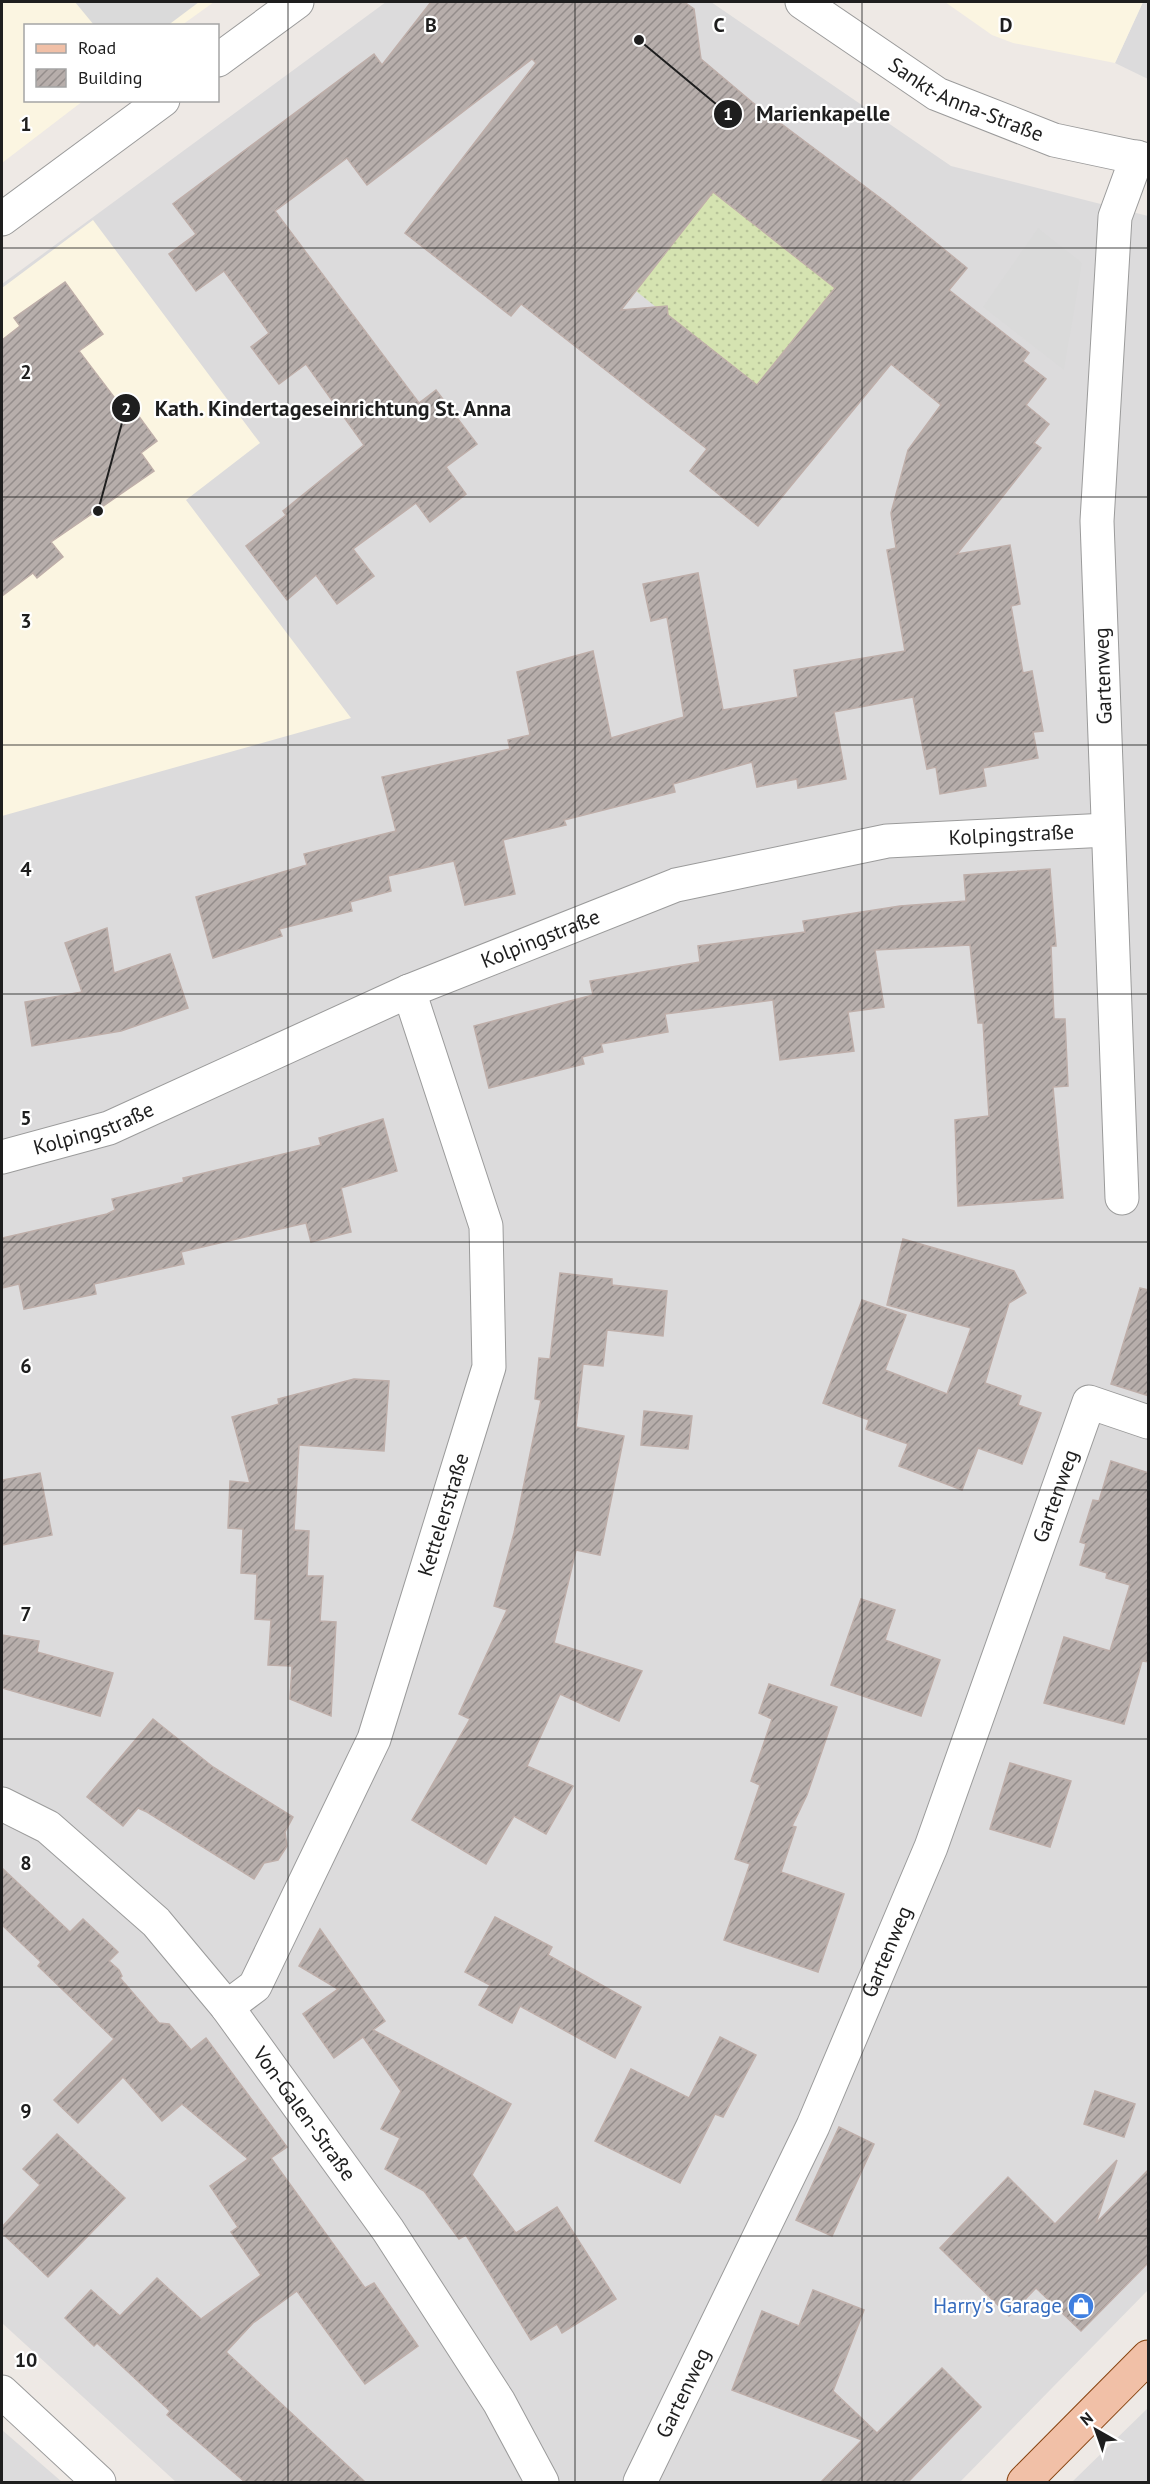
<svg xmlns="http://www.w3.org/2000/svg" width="1150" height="2484" font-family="'PT Sans',sans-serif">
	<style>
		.residential { fill: #dcdbdc }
		.education { fill: #fbf5e1 }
		.grass { fill: url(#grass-dots) }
		.parking { fill: #dadada }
		.building { fill: url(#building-hatch); stroke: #beaea9; stroke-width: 1.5; fill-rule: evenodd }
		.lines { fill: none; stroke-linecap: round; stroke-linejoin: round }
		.minor-casing { stroke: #9b9b9b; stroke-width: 35 }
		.major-casing { stroke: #841; stroke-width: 35 }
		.minor { stroke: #fff; stroke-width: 33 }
		.major { stroke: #f1c0a7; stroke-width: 33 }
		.grid { fill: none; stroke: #1e1e1e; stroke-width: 1.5; stroke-opacity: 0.55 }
		.labels { text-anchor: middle; stroke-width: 4.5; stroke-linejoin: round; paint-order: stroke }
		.street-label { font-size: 21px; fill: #1e1e1e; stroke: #fff }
		.shop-label { font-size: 21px; fill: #366cbe; stroke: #fff; text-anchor: end }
		.grid-label { font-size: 20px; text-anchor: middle; font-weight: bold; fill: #1e1e1e; stroke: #fff; stroke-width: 4.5; stroke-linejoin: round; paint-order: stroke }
		.leader { fill: none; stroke: #1e1e1e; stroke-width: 2 }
		.callout-dot { fill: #1e1e1e; stroke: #fff; stroke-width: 2 }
		.mark-label { font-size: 18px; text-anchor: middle; font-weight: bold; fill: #fff }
		.callout-label { font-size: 22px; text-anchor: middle; font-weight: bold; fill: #1e1e1e; stroke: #fff; stroke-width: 4.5; stroke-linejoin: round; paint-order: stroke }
	</style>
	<defs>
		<pattern id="grass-dots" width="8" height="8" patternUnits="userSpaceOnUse" patternTransform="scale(1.5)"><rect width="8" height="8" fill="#d5e3b1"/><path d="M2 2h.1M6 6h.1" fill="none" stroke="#b6c298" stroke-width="1.8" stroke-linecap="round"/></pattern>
		<pattern id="building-hatch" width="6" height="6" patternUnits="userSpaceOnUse" patternTransform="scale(1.5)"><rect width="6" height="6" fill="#b7aeab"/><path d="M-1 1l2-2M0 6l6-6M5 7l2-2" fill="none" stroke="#948d8b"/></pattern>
	</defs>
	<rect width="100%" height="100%" fill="#eee9e5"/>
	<!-- residential -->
	<g class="residential">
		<polygon points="386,2 711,2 951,166 1148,216 1148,2290 960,2482 176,2482 2,2323 2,284"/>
		<polygon points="1143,2 1148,2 1148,79 1115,63"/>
		<polygon points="1148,2408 1148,2482 1072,2482"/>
		<polygon points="2,2430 62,2482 2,2482"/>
	</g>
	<!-- education -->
	<g class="education">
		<polygon points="2,2 214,2 182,25 26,26 26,100 83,101 2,163"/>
		<polygon points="945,2 1143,2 1115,63 1013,43 992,35"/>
		<polygon points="93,220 260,443 186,500 351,718 2,816 2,288"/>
	</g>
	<!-- grass -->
	<polygon class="grass" points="714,191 835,288 743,402 668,315 667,306 656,307 636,291"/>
	<!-- parking -->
	<g class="parking">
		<polygon points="75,2 199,2 167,26 94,25"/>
		<polygon points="1038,228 1082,263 1064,370 983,307"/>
	</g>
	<!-- building -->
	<g class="building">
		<path d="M431,2H684L694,9L701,59L752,102L887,203L967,268L949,290L1029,353L1023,361L1046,379L1026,405L1049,424L1034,443L1041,448L957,554L1010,545L1020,604L1011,606L1023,673L1032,671L1043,731L1033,732L1038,758L983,768L986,786L940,794L936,767L927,769L913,697L834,712L846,779L798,788L797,779L757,787L752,762L673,784L675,792L564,820L566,825L503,840L515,894L465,905L454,861L388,876L391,891L350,902L352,911L279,929L282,936L213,958L196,897L307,865L304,854L396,831L382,777L510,749L508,740L530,735L517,672L593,651L611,738L684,717L667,617L651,621L643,584L698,573L723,710L798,697L794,670L905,651L887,550L896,548L891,513L908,450L941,405L891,364L758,526L690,471L707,449L521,304L511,316L405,233L536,63L532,59L367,185L347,158L275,211L419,403L436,390L477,444L446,467L466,494L430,522L416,503L353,549L374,576L337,604L316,575L287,600L246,546L286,515L283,511L364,445L306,364L279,384L251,347L269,333L224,271L196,291L169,254L196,234L173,204L374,54L382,65ZM713,192L835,288L757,385L668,315L667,306L621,310Z"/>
		<polygon points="65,282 103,334 79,351 120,405 127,400 157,441 141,453 154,471 51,542 63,557 37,578 33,573 2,596 2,340 20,326 14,318"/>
		<polygon points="1050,869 1056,946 1051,946 1054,1019 1065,1019 1068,1086 1053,1087 1063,1198 958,1206 955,1120 989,1116 983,1023 978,1023 970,945 875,950 884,1007 848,1012 854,1051 780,1060 773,1000 665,1014 668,1032 601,1044 603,1052 582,1057 584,1064 489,1088 474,1026 593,995 590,981 700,962 698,946 805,932 803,921 900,906 966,901 964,875"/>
		<polygon points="107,928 114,973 170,954 188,1008 121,1031 32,1046 25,1002 82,992 65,943"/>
		<polygon points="383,1119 397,1171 341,1188 351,1232 311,1242 306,1223 181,1252 184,1264 94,1284 96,1294 24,1309 19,1284 2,1288 2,1238 107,1214 115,1210 112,1199 184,1182 183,1178 321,1145 319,1138"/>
		<polygon points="903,1239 1014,1271 1026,1293 1009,1303 985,1383 1021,1396 1018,1405 1041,1413 1022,1464 978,1448 962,1490 899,1466 908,1444 866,1429 869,1420 823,1403 862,1300 906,1315 885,1370 947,1394 971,1328 887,1305"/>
		<polygon points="560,1273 612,1279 612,1285 667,1291 663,1336 607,1330 603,1366 583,1364 576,1427 624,1436 600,1555 576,1550 554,1643 642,1671 619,1721 560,1694 527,1766 573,1786 546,1834 514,1816 486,1864 412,1820 470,1719 459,1714 507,1610 494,1606 514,1533 541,1400 535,1399 539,1358 550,1359"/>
		<polygon points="1140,1288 1149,1290 1149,1396 1111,1384"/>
		<polygon points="354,1379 389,1381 384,1451 299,1445 294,1530 309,1531 307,1576 323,1576 320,1621 336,1622 331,1716 290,1699 292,1666 268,1665 271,1620 255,1619 257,1574 241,1573 243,1529 228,1528 230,1481 250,1483 232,1417 279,1404 278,1399"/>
		<polygon points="644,1411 692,1416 688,1449 641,1445"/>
		<polygon points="1111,1461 1149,1473 1149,1662 1142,1661 1124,1724 1044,1703 1064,1637 1110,1651 1130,1585 1106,1578 1107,1573 1080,1565 1086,1544 1080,1542 1093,1500 1099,1501"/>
		<polygon points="40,1473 52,1535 2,1545 2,1480"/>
		<polygon points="861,1599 895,1610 885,1640 940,1660 921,1716 831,1685"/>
		<polygon points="2,1635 39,1641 37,1652 113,1673 100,1716 2,1688"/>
		<polygon points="769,1684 837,1707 807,1795 792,1826 796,1827 781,1872 844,1894 818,1972 724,1940 750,1864 735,1859 760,1785 751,1781 772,1719 759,1713"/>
		<polygon points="153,1719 213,1767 293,1817 285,1832 287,1846 278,1860 264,1863 254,1879 147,1812 138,1808 123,1826 87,1797"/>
		<polygon points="1010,1763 1071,1781 1050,1847 990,1829"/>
		<polygon points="2,1868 70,1932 83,1919 118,1952 109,1961 119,1970 122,1976 120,1978 159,2023 169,2024 191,2050 206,2038 287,2147 271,2158 365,2288 374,2283 418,2346 365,2384 297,2291 253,2323 226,2352 365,2482 245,2482 167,2415 170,2411 97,2343 94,2346 65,2318 91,2290 120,2316 157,2278 201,2319 261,2275 231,2232 238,2227 210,2186 248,2159 182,2104 162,2121 123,2077 78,2123 54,2100 114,2039 38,1966 41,1962 2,1925"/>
		<polygon points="495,1917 552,1947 548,1955 641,2007 615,2058 520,2006 512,2023 479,2005 490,1985 465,1972"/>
		<polygon points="320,1929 385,2021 373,2030 511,2104 472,2175 516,2233 557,2207 616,2299 562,2333 557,2324 531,2340 466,2235 459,2239 424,2191 385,2169 400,2138 381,2129 401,2091 363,2037 334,2058 303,2014 338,1989 299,1966"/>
		<polygon points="720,2037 756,2055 723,2117 715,2114 680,2183 595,2141 631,2069 689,2098"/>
		<polygon points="1095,2091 1135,2104 1124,2137 1084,2124"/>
		<polygon points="839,2127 874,2144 832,2236 796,2220"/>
		<polygon points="57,2134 125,2198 48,2277 2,2233 2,2227 40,2185 23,2169"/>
		<polygon points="1117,2160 1096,2223 1149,2169 1149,2262 1081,2331 1036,2288 1009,2316 940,2248 1008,2177 1055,2224"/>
		<polygon points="813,2290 864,2310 833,2391 877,2433 942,2368 981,2407 908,2482 821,2482 862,2440 732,2390 762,2311 799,2326"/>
	</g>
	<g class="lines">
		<defs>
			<g id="minor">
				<path id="s1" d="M802,2L937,94L1054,140L1148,160"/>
				<polyline points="218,60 297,2"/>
				<polyline points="2,219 163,100"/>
				<path id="s2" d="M2,1157L109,1128L409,991L676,885L887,841L1108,830"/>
				<polyline points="1122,1198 1097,521 1115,217 1137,157"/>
				<path id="s3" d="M2,1804L48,1827L156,1922L227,2007L388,2230L499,2402L542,2482"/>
				<path id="s4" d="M227,2007L255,1986L374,1739L489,1367L486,1226L409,991"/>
				<polyline points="2,2392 99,2482"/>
				<path id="s5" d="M640,2482L813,2126L931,1847L1089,1402L1148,1422"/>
			</g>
			<polyline id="major" points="1024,2482 1148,2357"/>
		</defs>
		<!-- minor casing -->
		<use href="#minor" class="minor-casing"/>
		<!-- major casing -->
		<use href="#major" class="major-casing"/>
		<!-- minor -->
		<use href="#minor" class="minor"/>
		<!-- major -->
		<use href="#major" class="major"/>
	</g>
	<!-- grid -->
	<path class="grid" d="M288,2V2482M575,2V2482M862,2V2482M2,248H1148M2,497H1148M2,745H1148M2,994H1148M2,1242H1148M2,1490H1148M2,1739H1148M2,1987H1148M2,2236H1148"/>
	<!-- icons -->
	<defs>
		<symbol id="shop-disc" viewBox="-11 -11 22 22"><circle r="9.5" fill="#3f7fe0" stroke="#fff"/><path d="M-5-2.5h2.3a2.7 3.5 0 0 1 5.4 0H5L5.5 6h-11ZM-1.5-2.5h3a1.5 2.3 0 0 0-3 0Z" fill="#fff"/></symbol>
	</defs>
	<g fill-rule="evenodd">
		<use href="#shop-disc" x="1066" y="2291" width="30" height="30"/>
	</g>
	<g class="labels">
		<!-- street labels -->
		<g class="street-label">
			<text dy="7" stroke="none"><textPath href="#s1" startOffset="192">Sankt-Anna-Straße</textPath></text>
			<text transform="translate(1103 676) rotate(-92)" y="7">Gartenweg</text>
			<text dy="7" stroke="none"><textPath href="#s2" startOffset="1068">Kolpingstraße</textPath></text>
			<text dy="7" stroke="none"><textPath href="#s2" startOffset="582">Kolpingstraße</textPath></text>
			<text dy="7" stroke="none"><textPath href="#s2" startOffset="96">Kolpingstraße</textPath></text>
			<text dy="7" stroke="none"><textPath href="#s5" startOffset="1071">Gartenweg</textPath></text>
			<text dy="7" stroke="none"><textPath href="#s4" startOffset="544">Kettelerstraße</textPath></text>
			<text dy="7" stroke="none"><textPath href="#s5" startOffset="585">Gartenweg</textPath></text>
			<text dy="7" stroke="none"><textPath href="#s3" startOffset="438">Von-Galen-Straße</textPath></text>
			<text dy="7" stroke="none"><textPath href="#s5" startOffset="99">Gartenweg</textPath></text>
		</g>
		<!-- shop labels -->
		<g class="shop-label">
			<text x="1062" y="2313">Harry's Garage</text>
		</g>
	</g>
	<g class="grid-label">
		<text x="431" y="32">B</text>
		<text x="719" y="32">C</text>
		<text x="1006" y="32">D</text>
		<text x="26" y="131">1</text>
		<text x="26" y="379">2</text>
		<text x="26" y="628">3</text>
		<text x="26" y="876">4</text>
		<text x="26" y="1125">5</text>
		<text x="26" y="1373">6</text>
		<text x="26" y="1621">7</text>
		<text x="26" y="1870">8</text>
		<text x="26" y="2118">9</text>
		<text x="26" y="2367">10</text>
	</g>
	<!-- callouts -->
	<path class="leader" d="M639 40L728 114M98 511L126 408"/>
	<g class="callout-dot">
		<circle cx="639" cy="40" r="6"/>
		<circle cx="98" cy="511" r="6"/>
		<circle cx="728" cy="114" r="15"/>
		<circle cx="126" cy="408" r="15"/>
	</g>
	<g class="mark-label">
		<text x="728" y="120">1</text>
		<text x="126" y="415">2</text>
	</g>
	<g class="callout-label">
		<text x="823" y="121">Marienkapelle</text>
		<text x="333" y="416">Kath. Kindertageseinrichtung St. Anna</text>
	</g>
	<!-- border -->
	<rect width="1150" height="2484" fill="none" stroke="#1e1e1e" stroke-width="6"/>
	<!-- legend -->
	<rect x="24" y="24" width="195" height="78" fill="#ffffff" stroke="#a5a5a5" stroke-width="1.5"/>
	<rect x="36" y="44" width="30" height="9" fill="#f1c0a7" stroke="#a5a5a5" stroke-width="1.5"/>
	<text x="78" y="54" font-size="18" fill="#1e1e1e">Road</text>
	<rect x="36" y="69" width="30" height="18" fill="url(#building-hatch)" stroke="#a5a5a5" stroke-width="1.5"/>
	<text x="78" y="84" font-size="18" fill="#1e1e1e">Building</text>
	<!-- north arrow -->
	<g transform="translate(1096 2430) rotate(320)" stroke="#ffffff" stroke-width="4.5" paint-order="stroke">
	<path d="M0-4.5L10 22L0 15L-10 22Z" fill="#1e1e1e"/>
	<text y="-9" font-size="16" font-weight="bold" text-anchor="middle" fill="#1e1e1e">N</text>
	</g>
</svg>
